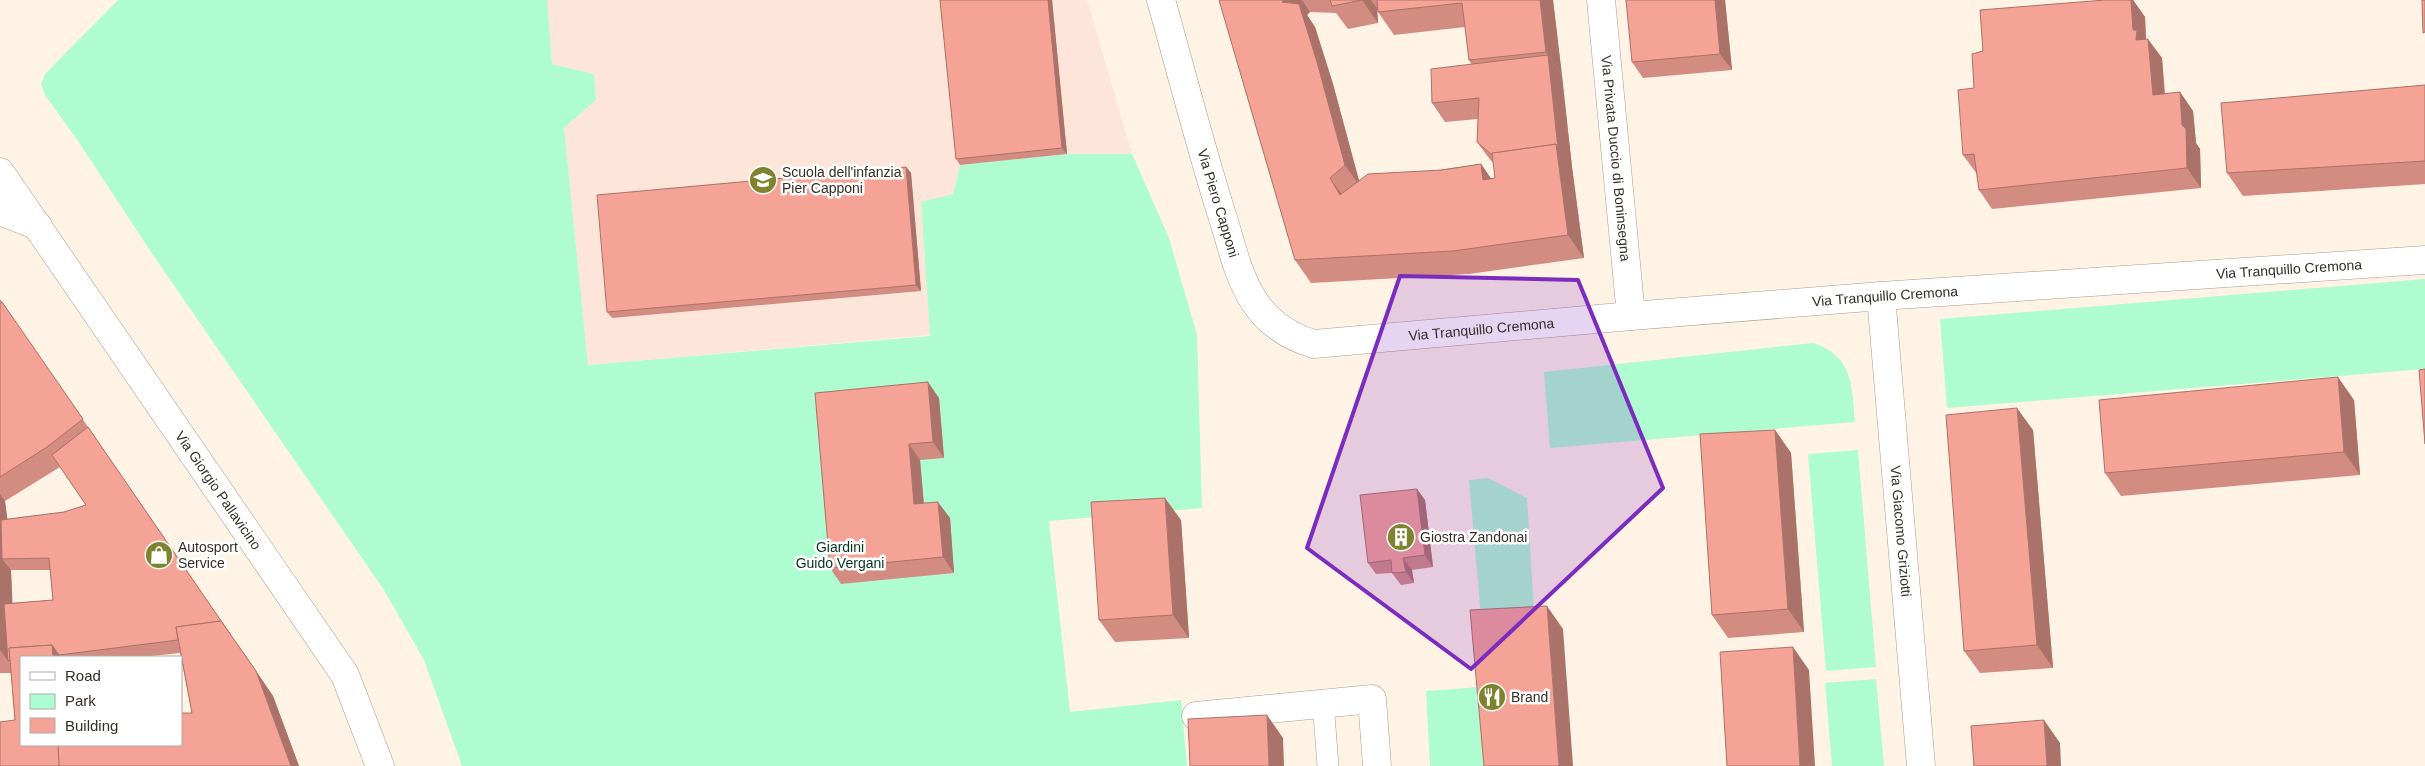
<svg xmlns="http://www.w3.org/2000/svg" width="2425" height="766" font-family="Arial,sans-serif">
	<style>
		.education { fill: #fde6d9 }
		.green { fill: #aefcd0 }
		.lines { fill: none; stroke-linecap: round; stroke-linejoin: round }
		.lane-casing { stroke: #aa9c8c; stroke-width: 22 }
		.street-casing { stroke: #aa9c8c; stroke-width: 29 }
		.lane { stroke: #fff; stroke-width: 21 }
		.street { stroke: #fff; stroke-width: 28 }
		.wall { fill: #d28c81; fill-rule: evenodd }
		.shaded-wall { fill: #ab7269 }
		.building { fill: #f4a396; stroke: #ab7269 }
		.marked { fill: #7b2cbf; fill-opacity: 0.2; stroke: #7b2cbf; stroke-width: 4; stroke-linejoin: round }
		.labels { text-anchor: middle; stroke-width: 5; stroke-linejoin: round; paint-order: stroke }
		.street-label { font-size: 14px; fill: #342e27; stroke: #fff }
		.poi-label { font-size: 14px; fill: #342e27; stroke: #fff; text-anchor: start }
		.park-label { font-size: 14px; fill: #05331f; stroke: #fff }
	</style>
	<rect width="100%" height="100%" fill="#fff3e5"/>
	<!-- education -->
	<polygon class="education" points="547,0 1087,0 1132,154 1067,154 960,165 953,194 921,203 930,335 587,365 564,128 596,100 594,74 552,64"/>
	<!-- green -->
	<g class="green">
		<polygon points="118,0 547,0 552,64 594,74 596,100 564,128 588,365 930,336 921,202 953,194 960,165 1067,154 1132,154 1169,238 1197,335 1202,508 1049,521 1070,712 1181,700 1187,766 462,766 424,660 384,590 153,255 78,141 45,95 41,84 45,74"/>
		<polygon points="2425,279 2425,369 1947,408 1940,319"/>
		<path d="M1813,343C1853,355 1852,387 1855,422L1550,448L1544,372Z"/>
		<polygon points="1858,450 1876,667 1826,671 1808,454"/>
		<polygon points="1488,478 1527,498 1534,611 1481,617 1469,480"/>
		<polygon points="1876,679 1884,766 1832,766 1825,683"/>
		<polygon points="1479,687 1484,766 1430,766 1426,691"/>
	</g>
	<g class="lines">
		<defs>
			<polyline id="lane" points="1323,702 1328,766"/>
			<g id="street">
				<path id="s1" d="M1161,0C1181,71 1199,142 1221,212C1231,242 1237,275 1254,301C1269,324 1290,337 1314,344L1631,316L1881,296L2425,260"/>
				<path id="s2" d="M1601,0L1631,316"/>
				<path id="s3" d="M0,172L345,675L380,766"/>
				<polyline points="0,211 38,226"/>
				<path id="s4" d="M1881,296L1921,766"/>
				<polyline points="1196,716 1372,699 1377,766"/>
			</g>
		</defs>
		<!-- lane casing -->
		<use href="#lane" class="lane-casing"/>
		<!-- street casing -->
		<use href="#street" class="street-casing"/>
		<!-- lane -->
		<use href="#lane" class="lane"/>
		<!-- street -->
		<use href="#street" class="street"/>
	</g>
	<!-- wall -->
	<g class="wall">
		<polygon points="940,0 1052,0 1067,154 960,165 956,159"/>
		<path d="M1219,0H1553L1572,167L1584,258L1469,274L1311,283L1295,260ZM1377,8L1378,12L1394,35L1465,27L1469,60L1472,65L1432,103L1445,122L1478,119L1477,142L1491,161L1494,163L1495,178L1491,179L1481,164L1359,181L1333,84L1315,27L1307,15L1310,12L1336,13L1348,29L1378,23Z"/>
		<polygon points="1725,0 1732,70 1643,78 1632,62"/>
		<polygon points="2105,0 2133,0 2145,17 2146,39 2162,58 2165,94 2180,92 2193,111 2196,143 2200,149 2201,188 1992,209 1979,190 1977,174 1963,155 1983,51"/>
		<polygon points="2425,85 2425,184 2243,196 2227,173"/>
		<polygon points="906,167 911,173 921,291 612,318 607,312"/>
		<path d="M0,299L273,696L299,766H0V722L15,720L11,673H0ZM60,467L86,505L64,512L7,519L5,501ZM11,570H50L53,600L12,603ZM180,653L192,713H181V745H21V657H142Z"/>
		<polygon points="815,393 939,398 944,458 920,460 924,503 950,518 954,573 841,584 830,568"/>
		<polygon points="2354,400 2360,475 2121,496 2105,473"/>
		<polygon points="1775,430 1791,453 1804,632 1728,638 1712,615"/>
		<polygon points="2033,430 2053,668 1980,673 1964,651"/>
		<polygon points="1425,500 1433,567 1412,570 1414,583 1401,585 1392,573 1376,574 1368,563"/>
		<polygon points="1181,520 1189,638 1115,642 1099,620"/>
	</g>
	<!-- shaded-wall -->
	<g class="shaded-wall">
		<polygon points="1048,0 1052,0 1067,154 1062,148"/>
		<polygon points="1284,0 1302,0 1310,12 1307,15 1315,27 1333,84 1361,188 1345,165 1282,2"/>
		<polygon points="1362,0 1371,0 1377,8 1378,23"/>
		<polygon points="1540,0 1553,0 1562,75 1546,52"/>
		<polygon points="1715,0 1725,0 1732,70 1720,54"/>
		<polygon points="2131,0 2133,0 2145,17 2146,42 2148,39 2162,58 2166,115 2153,95 2133,30"/>
		<polygon points="1548,55 1562,75 1572,167 1584,258 1568,235 1556,144"/>
		<polygon points="2180,92 2193,111 2196,143 2200,149 2201,188 2187,168 2182,125"/>
		<polygon points="1481,164 1497,187 1483,180"/>
		<polygon points="906,167 911,173 921,291 916,285"/>
		<polygon points="1330,178 1346,200 1340,195"/>
		<polygon points="2338,377 2354,400 2360,475 2344,452"/>
		<polygon points="928,382 939,398 944,458 933,442"/>
		<polygon points="2017,408 2033,430 2053,668 2037,645"/>
		<polygon points="1775,430 1791,453 1804,632 1788,609"/>
		<polygon points="909,444 920,460 925,520 914,504"/>
		<polygon points="1417,489 1425,500 1433,567 1425,555"/>
		<polygon points="0,494 5,501 9,531 2,559 11,570 15,660 8,661 0,650"/>
		<polygon points="1165,498 1181,520 1189,638 1173,615"/>
		<polygon points="938,502 950,518 954,573 943,557"/>
		<polygon points="1403,558 1412,570 1414,583 1406,572"/>
		<polygon points="1547,606 1563,629 1573,766 1559,766"/>
		<polygon points="52,645 61,657 53,657"/>
		<polygon points="239,646 273,696 299,766 291,766"/>
		<polygon points="1793,647 1809,670 1815,766 1800,766"/>
		<polygon points="1267,715 1283,738 1284,766 1269,766"/>
		<polygon points="2044,720 2060,743 2061,766 2047,766"/>
	</g>
	<!-- building -->
	<g class="building">
		<polygon points="940,0 1048,0 1062,148 956,159"/>
		<polygon points="1219,0 1284,0 1282,2 1299,4 1317,62 1345,165 1330,178 1340,195 1368,174 1442,170 1481,164 1483,180 1495,178 1492,153 1556,144 1568,235 1453,251 1295,260"/>
		<polygon points="1330,0 1362,0 1332,6"/>
		<polygon points="1377,0 1540,0 1546,52 1469,60 1462,3 1378,12"/>
		<polygon points="1626,0 1715,0 1720,54 1632,62"/>
		<polygon points="2105,0 2131,0 2133,30 2137,30 2136,40 2148,39 2153,95 2180,92 2182,125 2186,129 2187,168 1979,190 1974,154 1963,155 1958,90 1974,88 1972,54 1983,51 1980,10"/>
		<polygon points="2422,0 2425,0 2425,32 2423,33"/>
		<polygon points="1548,55 1558,148 1556,144 1492,153 1492,155 1477,142 1479,98 1432,103 1431,69"/>
		<polygon points="2425,85 2425,161 2227,173 2221,103"/>
		<polygon points="906,167 916,285 607,312 597,195"/>
		<polygon points="2,302 83,419 47,447 0,477 0,304"/>
		<polygon points="2425,369 2425,444 2419,370"/>
		<polygon points="2338,377 2344,452 2105,473 2099,400"/>
		<polygon points="928,382 933,442 909,444 914,504 938,502 943,557 830,568 815,393"/>
		<polygon points="2017,408 2037,645 1964,651 1946,415"/>
		<polygon points="88,427 230,634 221,621 176,627 178,640 59,655 52,645 9,648 10,660 8,661 4,604 53,600 49,558 2,559 1,520 64,512 86,505 52,455"/>
		<polygon points="1775,430 1788,609 1712,615 1700,434"/>
		<polygon points="1417,489 1425,555 1403,558 1406,572 1392,573 1391,560 1368,563 1360,495"/>
		<polygon points="1165,498 1173,615 1099,620 1091,502"/>
		<polygon points="1547,606 1559,766 1484,766 1470,610"/>
		<polygon points="221,621 256,671 291,766 59,766 58,745 181,745 181,713 192,713 176,627"/>
		<polygon points="52,645 53,657 21,657 21,745 58,745 59,766 0,766 0,722 15,720 9,648"/>
		<polygon points="1793,647 1800,766 1727,766 1720,652"/>
		<polygon points="1267,715 1269,766 1190,766 1188,719"/>
		<polygon points="2044,720 2047,766 1974,766 1971,726"/>
	</g>
	<!-- marked area -->
	<path class="marked" d="M1400,276L1578,280L1663,488L1471,669L1307,548Z"/>
	<!-- icons -->
	<defs>
		<symbol id="school-disc" viewBox="-11 -11 22 22"><circle r="9.5" fill="#7f832d" stroke="#fff"/><path d="M0-5L7-2L0 1L-7-2ZM-4 1L0 2.5L4 1V4Q0 6-4 4Z" fill="#fff"/></symbol>
		<symbol id="building-disc" viewBox="-11 -11 22 22"><circle r="9.5" fill="#7f832d" stroke="#fff"/><path d="M-4-6H4V6H1V3H-1V6H-4ZM-2.5-4.3h1.7v1.8h-1.7ZM.8-4.3h1.7v1.8H.8ZM-2.5-1h1.7V.8h-1.7ZM.8-1h1.7V.8H.8Z" fill="#fff"/></symbol>
		<symbol id="shop-disc" viewBox="-11 -11 22 22"><circle r="9.5" fill="#7f832d" stroke="#fff"/><path d="M-5-2.5h2.3a2.7 3.5 0 0 1 5.4 0H5L5.5 6h-11ZM-1.5-2.5h3a1.5 2.3 0 0 0-3 0Z" fill="#fff"/></symbol>
		<symbol id="restaurant-disc" viewBox="-11 -11 22 22"><circle r="9.5" fill="#7f832d" stroke="#fff"/><path d="M-5-6h1v4h1v-4h1v4h1v-4h1v5L-1.5 .5V6h-2V.5L-5-1ZM5-6V6H3V1.5H1.5Q1.5-4 5-6Z" fill="#fff"/></symbol>
	</defs>
	<g fill-rule="evenodd">
		<use href="#school-disc" x="747" y="164" width="32" height="32"/>
		<use href="#building-disc" x="1385" y="521" width="32" height="32"/>
		<use href="#shop-disc" x="143" y="539" width="32" height="32"/>
		<use href="#restaurant-disc" x="1476" y="681" width="32" height="32"/>
	</g>
	<g class="labels">
		<!-- street labels -->
		<g class="street-label">
			<text dy="5" stroke="none"><textPath href="#s2" startOffset="159">Via Privata Duccio di Boninsegna</textPath></text>
			<text dy="5" stroke="none"><textPath href="#s1" startOffset="211">Via Piero Capponi</textPath></text>
			<text dy="5" stroke="none"><textPath href="#s1" startOffset="1369">Via Tranquillo Cremona</textPath></text>
			<text dy="5" stroke="none"><textPath href="#s1" startOffset="964">Via Tranquillo Cremona</textPath></text>
			<text dy="5" stroke="none"><textPath href="#s1" startOffset="559">Via Tranquillo Cremona</textPath></text>
			<text dy="5" stroke="none"><textPath href="#s3" startOffset="386">Via Giorgio Pallavicino</textPath></text>
			<text dy="5" stroke="none"><textPath href="#s4" startOffset="236">Via Giacomo Griziotti</textPath></text>
		</g>
		<!-- poi labels -->
		<g class="poi-label">
			<text x="782" y="177">Scuola dell'infanzia<tspan x="782" dy="16">Pier Capponi</tspan></text>
			<text x="1420" y="542">Giostra Zandonai</text>
			<text x="178" y="552">Autosport<tspan x="178" dy="16">Service</tspan></text>
			<text x="1511" y="702">Brand</text>
		</g>
		<!-- park labels -->
		<g class="park-label">
			<text x="840" y="552">Giardini<tspan x="840" dy="16">Guido Vergani</tspan></text>
		</g>
	</g>
	<!-- legend -->
	<rect x="20" y="656" width="162" height="90" fill="#ffffff" stroke="#aeaba9"/>
	<rect x="30" y="672" width="25" height="8" fill="#ffffff" stroke="#aeaba9"/>
	<text x="65" y="681" font-size="15" fill="#342e27">Road</text>
	<rect x="30" y="694" width="25" height="15" fill="#aefcd0" stroke="#aeaba9"/>
	<text x="65" y="706" font-size="15" fill="#342e27">Park</text>
	<rect x="30" y="718" width="25" height="15" fill="#f4a396" stroke="#aeaba9"/>
	<text x="65" y="731" font-size="15" fill="#342e27">Building</text>
</svg>
